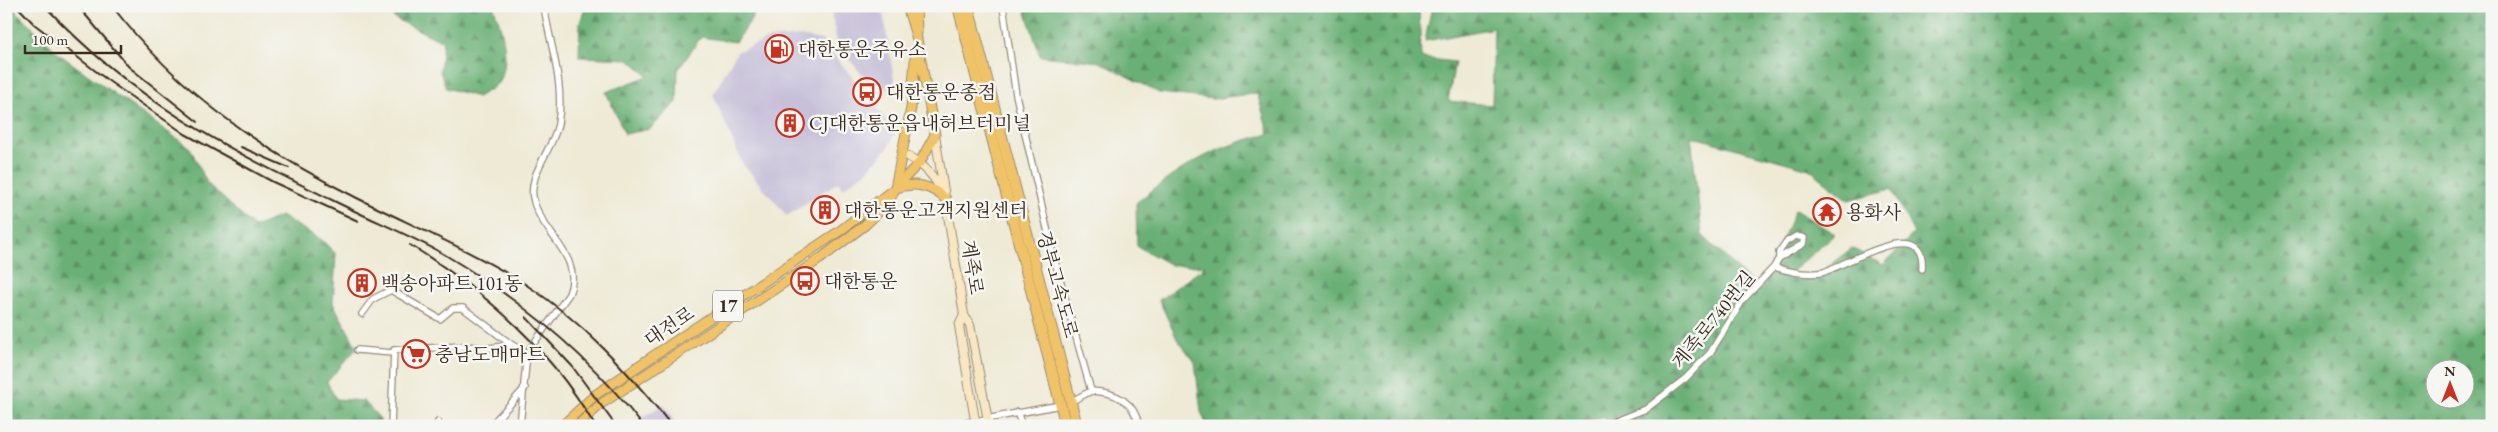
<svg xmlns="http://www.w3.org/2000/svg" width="2498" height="432" font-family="'EB Garamond','Noto Serif KR',serif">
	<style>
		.industrial { fill: #c7c0d9 }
		.forest { fill: url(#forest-firs); stroke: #526d4a; fill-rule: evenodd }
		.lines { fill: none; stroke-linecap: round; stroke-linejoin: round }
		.minor-casing { stroke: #948a7a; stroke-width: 8 }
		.secondary-casing { stroke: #948a7a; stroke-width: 10 }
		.primary-casing { stroke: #948a7a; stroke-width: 11 }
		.motorway-casing { stroke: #948a7a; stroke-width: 12 }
		.minor { stroke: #fff; stroke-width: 5.5 }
		.secondary { stroke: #f9e7c3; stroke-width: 8 }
		.primary { stroke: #f1c369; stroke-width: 9 }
		.motorway { stroke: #f1c369; stroke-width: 10 }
		.rail { stroke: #3b2a1e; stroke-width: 2 }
		.labels { text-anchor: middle; stroke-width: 5; stroke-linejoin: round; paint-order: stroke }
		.shield { fill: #f6f6f2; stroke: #73675e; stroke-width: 1 }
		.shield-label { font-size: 18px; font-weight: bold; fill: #3b2a1e }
		.poi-label { font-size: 19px; fill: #3b2a1e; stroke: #f6f6f2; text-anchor: start }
		.street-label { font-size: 19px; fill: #3b2a1e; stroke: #f6f6f2 }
	</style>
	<defs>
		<pattern id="forest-firs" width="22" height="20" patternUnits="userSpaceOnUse" patternTransform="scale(1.25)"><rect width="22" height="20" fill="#6ab076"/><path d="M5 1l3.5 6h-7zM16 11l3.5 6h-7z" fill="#588f60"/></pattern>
	</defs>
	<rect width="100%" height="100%" fill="#f6f6f2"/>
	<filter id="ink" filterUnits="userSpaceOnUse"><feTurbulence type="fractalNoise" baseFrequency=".02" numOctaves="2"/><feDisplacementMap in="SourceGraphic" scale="10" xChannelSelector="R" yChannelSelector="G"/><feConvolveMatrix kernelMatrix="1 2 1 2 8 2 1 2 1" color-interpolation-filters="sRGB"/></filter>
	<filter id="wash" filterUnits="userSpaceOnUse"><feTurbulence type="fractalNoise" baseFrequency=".0096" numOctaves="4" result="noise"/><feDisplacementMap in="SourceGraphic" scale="20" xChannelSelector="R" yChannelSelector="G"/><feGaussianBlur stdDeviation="1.12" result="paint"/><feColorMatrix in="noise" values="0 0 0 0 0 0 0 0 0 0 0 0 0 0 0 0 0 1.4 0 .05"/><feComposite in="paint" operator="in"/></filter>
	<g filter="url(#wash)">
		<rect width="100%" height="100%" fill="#eeead5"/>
		<!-- industrial -->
		<g class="industrial">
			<polygon points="830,6 882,6 895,86 892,91 862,74 838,47"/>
			<polygon points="800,36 822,40 889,123 898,128 887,149 866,172 843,188 838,182 787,216 742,163 713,94 737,52 768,39"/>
			<polygon points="664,404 677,426 628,426"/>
		</g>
		<!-- forest -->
		<g class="forest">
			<polygon points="6,6 11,6 59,54 190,148 207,183 254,227 281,216 322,240 336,254 333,303 357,348 327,382 336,399 364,401 381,420 379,426 6,426 6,137 8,136"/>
			<path d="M391,6H493C502,27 512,63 498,83C494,88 483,93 478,97L446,88L440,71L443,42L394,18Z"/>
			<polygon points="586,6 756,6 751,20 735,42 701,37 678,70 677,102 650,129 625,134 606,92 648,76 629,59 579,57 580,22"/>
			<path d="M1024,6H1419L1421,58L1455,62L1448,101L1492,105L1494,28L1425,41L1432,6H2492V426H1620L1601,417L1577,426H1207L1201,412L1195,362L1177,339L1159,300L1206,266L1171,265L1137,246L1136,203C1181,167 1212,147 1269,134L1257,93L1213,99L1159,93L1100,62L1040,56ZM1691,136L1809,169L1849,200L1891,189L1914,233L1883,265L1852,248L1810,280L1784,278L1835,234L1795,210L1761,291L1702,235ZM2436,370H2466V400H2436Z"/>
		</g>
	</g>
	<g filter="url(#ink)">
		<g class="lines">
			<defs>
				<g id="minor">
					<polyline points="1003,6 1016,95 1053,254 1091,391 1072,401"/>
					<polyline points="1774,267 1779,258 1803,244 1804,238 1796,236 1786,242 1779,252 1779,258"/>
					<polyline points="362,314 373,299 391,290 440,319 453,308 463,308 512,345 527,353"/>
					<polyline points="357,350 393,353"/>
					<path d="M1091,391C1115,392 1134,400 1139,426"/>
					<polyline points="1017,412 1022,426"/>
					<polyline points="391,426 394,350 463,346 489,348 512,345"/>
					<polyline points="437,426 438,422"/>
					<polyline points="498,426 493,423 525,388"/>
					<path d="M520,426L527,353L569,294C584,258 543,234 534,202C526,175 553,150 558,124C565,83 550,46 544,6"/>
					<polyline points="950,426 1055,406"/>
					<path d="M1602,426L1646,409L1686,378L1710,353L1743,300L1774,267C1790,272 1808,276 1824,272C1844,266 1927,213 1922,269"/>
				</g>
				<g id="secondary">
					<polyline points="935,135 964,315 970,325 989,426"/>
					<path d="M902,153C921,163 932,172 941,190"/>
					<polyline points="964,315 959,326 976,426"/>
				</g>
				<g id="primary">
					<polyline points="916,6 917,33"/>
					<path d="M896,188C915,182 930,185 946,199"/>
					<polyline points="562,426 595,395 841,230 895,188 920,162 935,135 917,39 907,6"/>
					<polyline points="577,426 601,404 820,259 865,225 889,202 895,188 911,108 916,49"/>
				</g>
				<g id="motorway">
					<polyline points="958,6 1066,426"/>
					<polyline points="968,6 1077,426"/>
				</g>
			</defs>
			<!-- minor casing -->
			<use href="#minor" class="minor-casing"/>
			<!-- secondary casing -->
			<use href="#secondary" class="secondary-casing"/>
			<!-- primary casing -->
			<use href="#primary" class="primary-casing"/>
			<!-- motorway casing -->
			<use href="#motorway" class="motorway-casing"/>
			<!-- minor -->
			<use href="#minor" class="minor"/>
			<!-- secondary -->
			<use href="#secondary" class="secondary"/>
			<!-- primary -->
			<use href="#primary" class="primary"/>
			<!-- motorway -->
			<use href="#motorway" class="motorway"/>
			<!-- rail -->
			<g class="rail">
				<polyline points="17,6 34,24 110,82 185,134 273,182 358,221"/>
				<path d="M45,6C132,100 225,148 338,203C374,221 412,236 447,256C522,301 590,356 643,426"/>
				<polyline points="78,6 129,67 198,122"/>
				<path d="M112,6C179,92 260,150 357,198C413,226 472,251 525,284C584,322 628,372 672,426"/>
				<polyline points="241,147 289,168"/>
				<path d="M410,245C485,291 551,349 595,426"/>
				<polyline points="526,317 572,366 616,426"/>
			</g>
		</g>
	</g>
	<!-- icons -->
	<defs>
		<symbol id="fuel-ring" viewBox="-11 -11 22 22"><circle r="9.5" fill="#f6f6f2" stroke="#c8321e" stroke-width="1.5"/><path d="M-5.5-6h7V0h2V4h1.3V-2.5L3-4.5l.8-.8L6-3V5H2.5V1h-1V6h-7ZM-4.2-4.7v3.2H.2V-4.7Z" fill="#c8321e"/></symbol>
		<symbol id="bus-ring" viewBox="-11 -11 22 22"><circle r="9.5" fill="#f6f6f2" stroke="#c8321e" stroke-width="1.5"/><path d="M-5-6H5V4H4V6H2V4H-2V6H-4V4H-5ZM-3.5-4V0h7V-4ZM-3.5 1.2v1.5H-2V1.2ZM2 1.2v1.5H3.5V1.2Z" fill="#c8321e"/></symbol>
		<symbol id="building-ring" viewBox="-11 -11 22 22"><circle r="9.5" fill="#f6f6f2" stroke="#c8321e" stroke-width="1.5"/><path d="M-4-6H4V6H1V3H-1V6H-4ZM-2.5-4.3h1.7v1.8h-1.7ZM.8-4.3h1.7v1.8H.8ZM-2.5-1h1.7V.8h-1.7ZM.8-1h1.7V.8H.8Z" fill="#c8321e"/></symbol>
		<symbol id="temple-ring" viewBox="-11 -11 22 22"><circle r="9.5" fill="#f6f6f2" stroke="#c8321e" stroke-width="1.5"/><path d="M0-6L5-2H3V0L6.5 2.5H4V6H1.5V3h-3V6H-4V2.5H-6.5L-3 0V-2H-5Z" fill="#c8321e"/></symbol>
		<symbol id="supermarket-ring" viewBox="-11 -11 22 22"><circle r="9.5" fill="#f6f6f2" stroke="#c8321e" stroke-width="1.5"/><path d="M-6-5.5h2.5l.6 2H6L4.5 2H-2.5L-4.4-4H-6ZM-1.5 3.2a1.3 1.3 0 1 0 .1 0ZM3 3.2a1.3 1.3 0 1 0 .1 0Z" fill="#c8321e"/></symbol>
	</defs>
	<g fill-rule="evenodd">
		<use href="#fuel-ring" x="763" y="33" width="32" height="32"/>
		<use href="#bus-ring" x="851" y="76" width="32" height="32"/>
		<use href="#building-ring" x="774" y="107" width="32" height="32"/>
		<use href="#building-ring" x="809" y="194" width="32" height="32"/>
		<use href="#temple-ring" x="1811" y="196" width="32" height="32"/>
		<use href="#bus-ring" x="789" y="265" width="32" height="32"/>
		<use href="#building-ring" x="346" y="267" width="32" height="32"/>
		<use href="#supermarket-ring" x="400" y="338" width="32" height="32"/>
	</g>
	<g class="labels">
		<!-- shield labels -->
		<rect class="shield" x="713" y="290.5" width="30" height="31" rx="4"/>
		<g class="shield-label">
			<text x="728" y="312">17</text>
		</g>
		<!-- poi labels -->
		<g class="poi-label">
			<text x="798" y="56">대한통운주유소</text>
			<text x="886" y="99">대한통운종점</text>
			<text x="809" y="130">CJ대한통운읍내허브터미널</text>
			<text x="844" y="217">대한통운고객지원센터</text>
			<text x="1846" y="219">용화사</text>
			<text x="824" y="288">대한통운</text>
			<text x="381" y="290">백송아파트 101동</text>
			<text x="435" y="361">충남도매마트</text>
		</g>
		<!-- street labels -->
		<g class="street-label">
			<text transform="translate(973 267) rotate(81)" y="7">계족로</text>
			<text transform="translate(1058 284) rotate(75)" y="7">경부고속도로</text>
			<text transform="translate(1713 319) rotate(-51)" y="7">계족로740번길</text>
			<text transform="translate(669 326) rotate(-34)" y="7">대전로</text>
		</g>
	</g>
	<!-- margin -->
	<rect width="2498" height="432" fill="none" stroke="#f6f6f2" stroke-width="25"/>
	<!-- north arrow -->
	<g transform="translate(2450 384)"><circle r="24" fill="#f6f6f2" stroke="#aba49d"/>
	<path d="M0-4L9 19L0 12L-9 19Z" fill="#c8321e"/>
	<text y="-8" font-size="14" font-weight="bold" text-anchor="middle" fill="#3b2a1e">N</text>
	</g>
	<!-- scale -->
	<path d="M25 45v8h96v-8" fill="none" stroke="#3b2a1e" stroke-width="2.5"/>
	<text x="32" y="45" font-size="15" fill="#3b2a1e" stroke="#f6f6f2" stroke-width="4" paint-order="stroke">100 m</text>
</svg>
